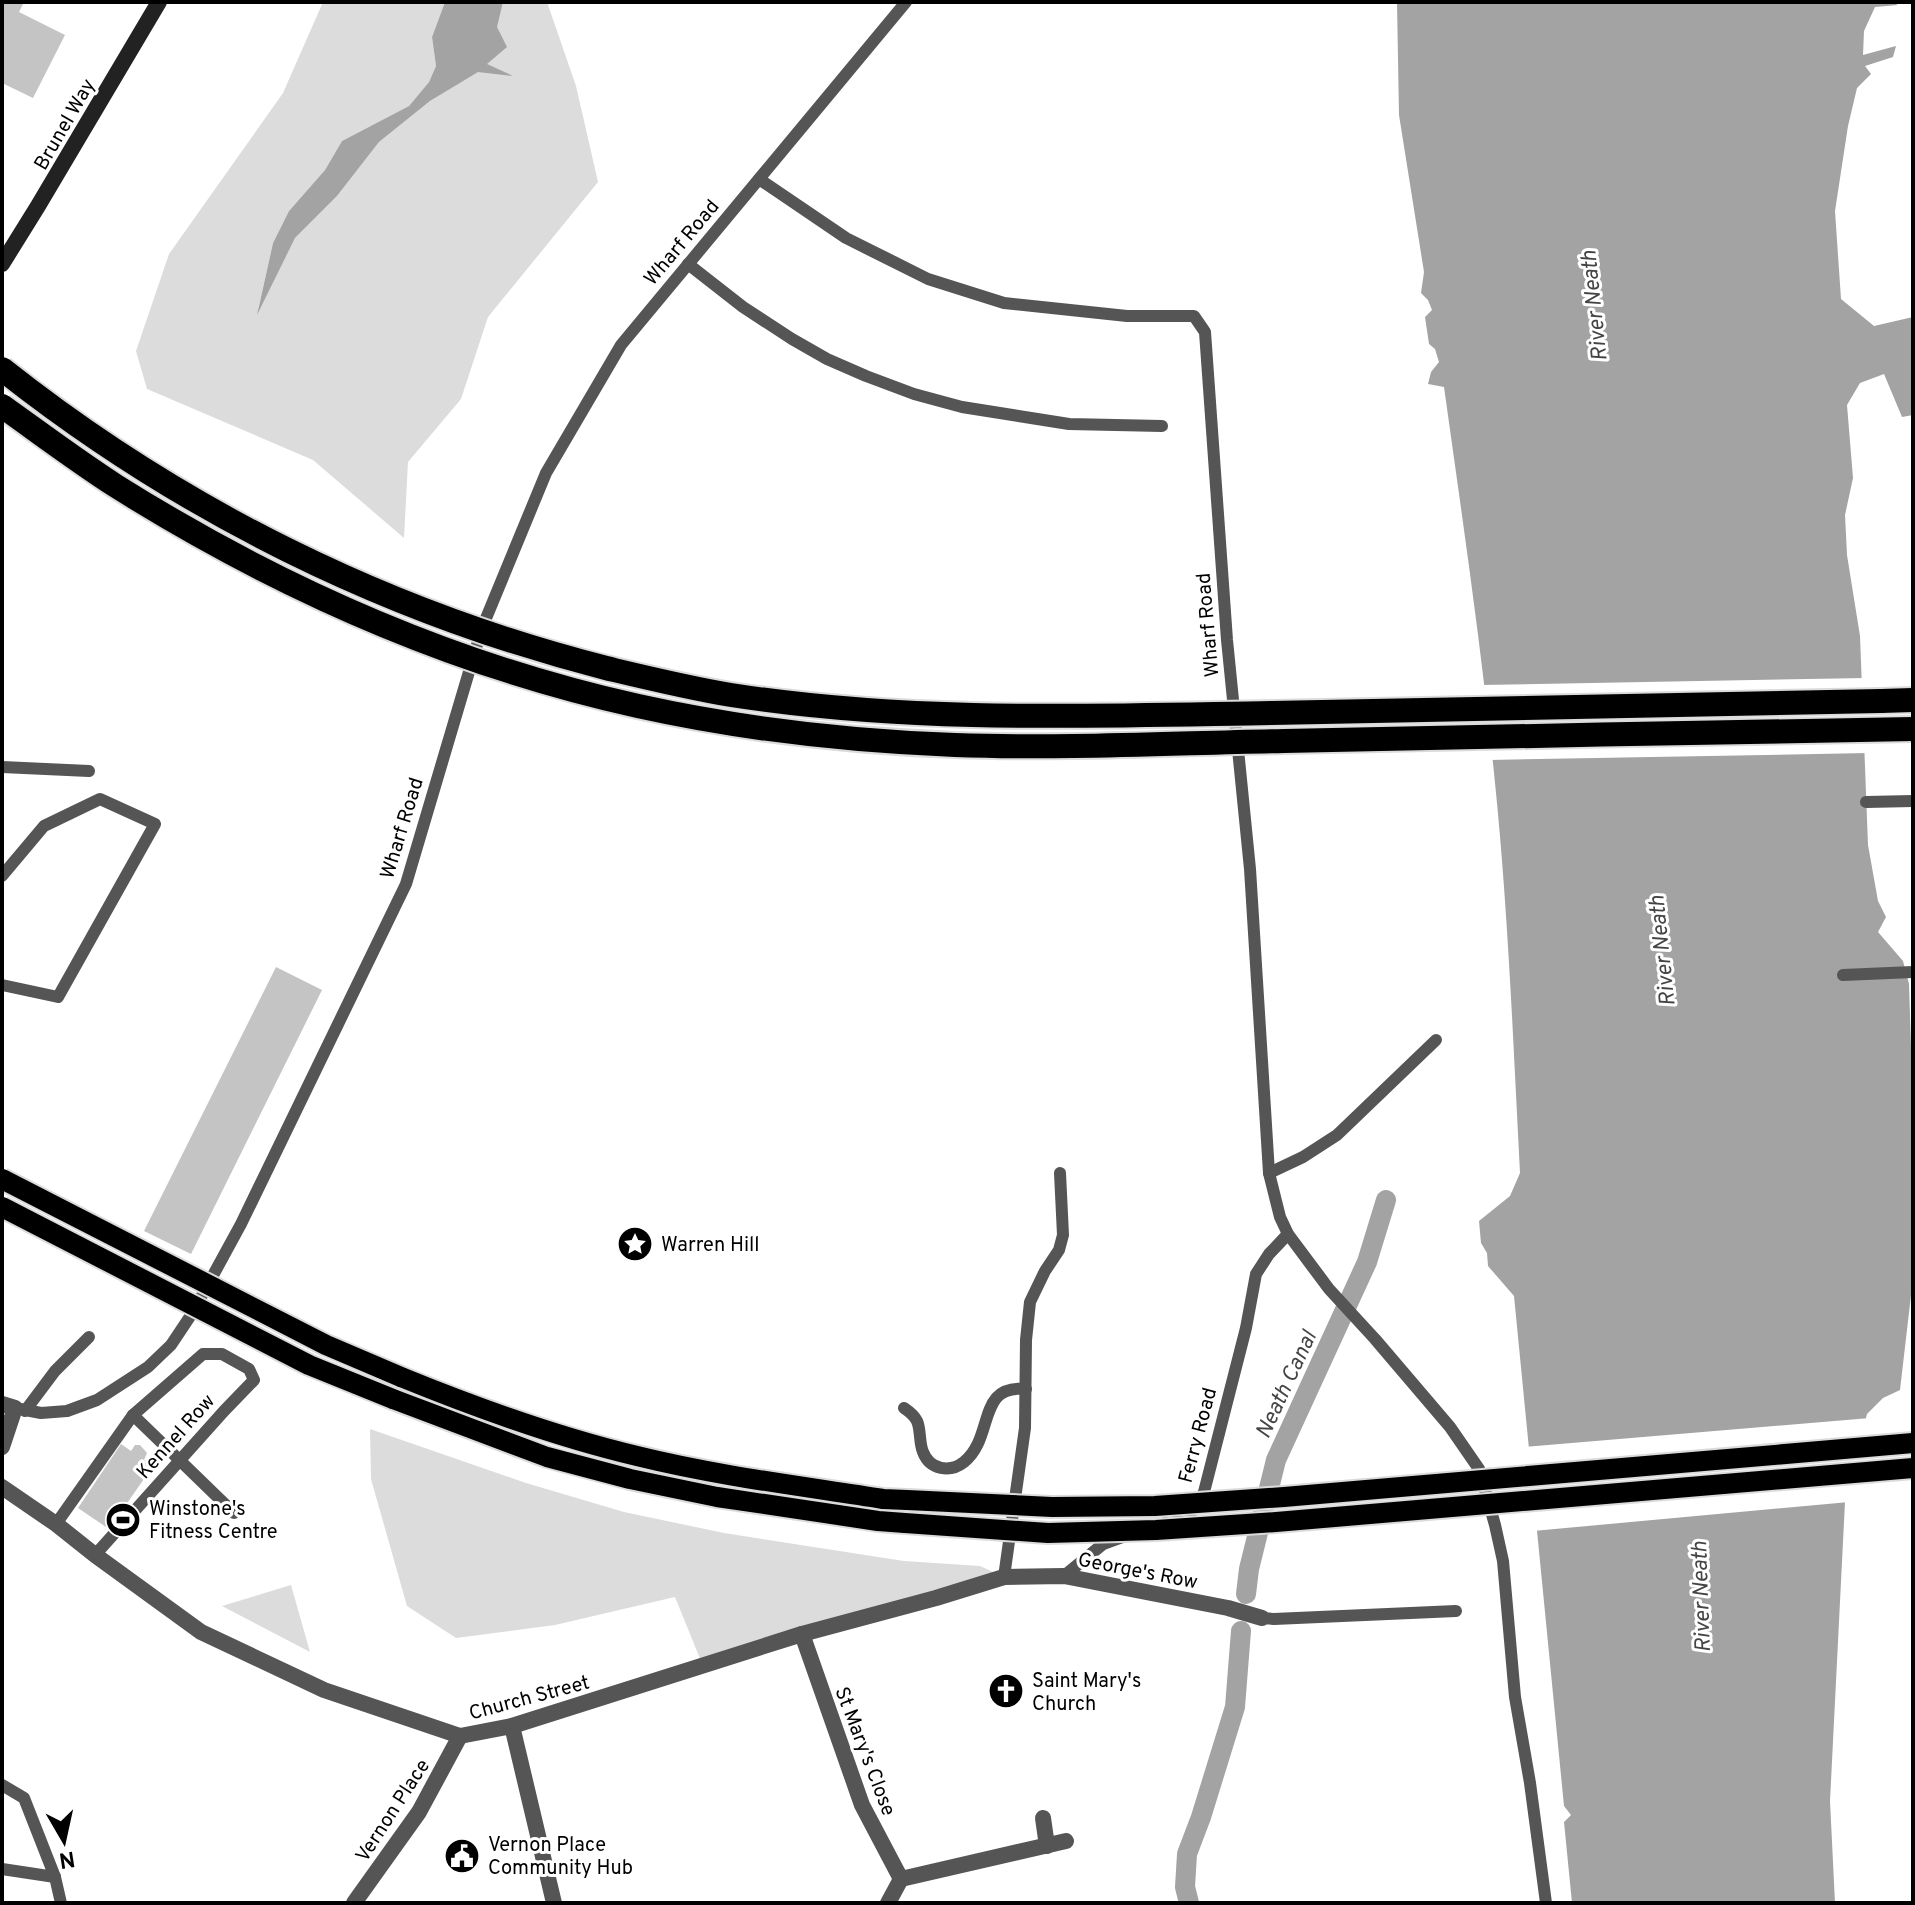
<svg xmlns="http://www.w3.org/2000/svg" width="1915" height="1905" font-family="Overpass,sans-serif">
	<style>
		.green { fill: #dcdcdc }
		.water { fill: #a3a3a3 }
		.pier { fill: #fff }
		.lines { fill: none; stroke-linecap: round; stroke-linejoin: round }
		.canal { stroke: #a3a3a3; stroke-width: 20 }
		.building { fill: #c4c4c4 }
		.primary-casing { stroke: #dbdbdb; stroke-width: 24 }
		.highway-casing { stroke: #dbdbdb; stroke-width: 28 }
		.lane { stroke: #555; stroke-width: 12 }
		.street { stroke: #555; stroke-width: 16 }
		.secondary { stroke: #222; stroke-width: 16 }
		.primary { stroke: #000; stroke-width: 20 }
		.highway { stroke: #000; stroke-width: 24 }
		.primary-bridge-casing { stroke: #dbdbdb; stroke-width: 24; stroke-linecap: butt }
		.highway-bridge-casing { stroke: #dbdbdb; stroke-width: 28; stroke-linecap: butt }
		.primary-bridge { stroke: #000; stroke-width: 20 }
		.highway-bridge { stroke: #000; stroke-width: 24 }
		.labels { text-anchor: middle; stroke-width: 6; stroke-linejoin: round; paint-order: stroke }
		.street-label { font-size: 20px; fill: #000; stroke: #fff }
		.poi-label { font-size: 20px; fill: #000; stroke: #fff; text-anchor: start }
		.water-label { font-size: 22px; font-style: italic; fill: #444; stroke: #fff }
	</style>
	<rect width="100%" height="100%" fill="#fff"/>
	<!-- green -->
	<g class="green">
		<polygon points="323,2 445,2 432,37 436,66 429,82 409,106 342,141 325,170 289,211 273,243 258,310 295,238 337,196 379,142 430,101 478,71 509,75 486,65 503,2 547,2 576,86 598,182 488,317 461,399 408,462 404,538 313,460 147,389 136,351 169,254 283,93"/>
		<polygon points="370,1429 526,1483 624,1512 724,1533 904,1561 980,1566 1004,1577 703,1666 675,1597 555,1625 456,1638 407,1606 371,1479"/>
		<polygon points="291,1585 310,1652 222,1606"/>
	</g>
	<!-- water -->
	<g class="water">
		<polygon points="445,2 503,2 497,27 507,47 487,64 513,76 478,72 430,101 379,142 337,196 295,238 257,315 273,243 289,211 325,170 342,141 409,106 429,82 436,66 432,37"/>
		<path d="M1397,2H1892L1898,5L1875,7L1864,31L1863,55L1896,46L1893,57L1865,66L1871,74L1857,88L1848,126L1835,211L1841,299L1874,326L1913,317V415L1902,417L1884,374L1860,383L1847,405L1853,478L1845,515L1847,555L1860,636L1868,845L1878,901L1886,917L1878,932L1903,961L1909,984L1913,1109V1278L1900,1390L1883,1398L1867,1414L1845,1502L1830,1801L1835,1903H1572L1564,1822L1571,1815L1564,1806L1514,1296L1488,1266L1487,1253L1481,1243L1479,1221L1510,1196L1520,1173C1513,1040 1508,906 1494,773C1481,644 1462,516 1444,387L1428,384L1431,372L1439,362L1435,349L1429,344L1425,317L1432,310L1428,300L1421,293L1424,272L1399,115Z"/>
	</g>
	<!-- pier -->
	<g class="pier">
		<polygon points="1866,678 1868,753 1489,760 1480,685"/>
		<polygon points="1870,1418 1849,1502 1533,1531 1524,1447"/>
	</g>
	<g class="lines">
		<!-- canal -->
		<g class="canal">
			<polyline points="1246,1594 1249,1569 1276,1460 1367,1262 1386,1200"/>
			<polyline points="1189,1903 1185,1887 1187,1854 1201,1817 1235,1707 1241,1631"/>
		</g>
	</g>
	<!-- building -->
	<g class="building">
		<polygon points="2,2 24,2 19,12 65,35 33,98 2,83"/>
		<polygon points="276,967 322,990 191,1254 144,1231"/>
		<polygon points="121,1444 131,1451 135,1445 140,1445 147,1453 144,1460 153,1466 109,1529 78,1508"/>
	</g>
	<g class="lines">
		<defs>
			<g id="primary">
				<path d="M401,1377C477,1408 557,1437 637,1456C718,1476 801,1486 883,1499L907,1500"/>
				<polyline points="393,1399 547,1457 630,1479 717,1497 878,1521 905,1523"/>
			</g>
			<polyline id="highway" points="1881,701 1913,700"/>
		</defs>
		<!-- primary casing -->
		<use href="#primary" class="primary-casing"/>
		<!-- highway casing -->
		<use href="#highway" class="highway-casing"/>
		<!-- lane -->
		<g class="lane">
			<polyline points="759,179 846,238 928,279 1004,303 1127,316 1194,316 1205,332 1227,640 1250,869 1269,1173 1280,1217 1288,1234 1329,1289 1375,1339 1450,1427 1479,1469 1495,1525 1503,1561 1515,1697 1530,1783 1546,1903"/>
			<polyline points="688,264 743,307 792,339 827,359 866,376 914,394 962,407 1069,424 1162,426"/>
			<polyline points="2,767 89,771"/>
			<polyline points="1866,802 1913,801"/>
			<polyline points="2,876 44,826 100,799 155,824 58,997 2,985"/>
			<polyline points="1843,975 1913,972"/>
			<polyline points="1269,1173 1303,1157 1337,1135 1436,1040"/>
			<polyline points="15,1408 41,1413 67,1411 97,1400 148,1367 171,1345 193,1312 241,1224 406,884 482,628 546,473 621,345 906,2"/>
			<path d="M904,1408C910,1412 914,1415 917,1421C921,1430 919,1443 923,1452C930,1470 950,1473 964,1462C995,1437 976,1384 1026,1389"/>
			<polyline points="25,1411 55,1371 89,1337"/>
			<polyline points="133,1415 234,1513"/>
			<polyline points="1165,1523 1190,1515 1204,1492 1246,1328 1256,1274 1269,1254 1288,1234"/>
			<polyline points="56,1524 133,1415 203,1354 222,1354 249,1369 254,1380 224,1411 95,1555"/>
			<polyline points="1064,1576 1103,1544 1125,1536"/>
			<polyline points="1004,1577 1025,1428 1026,1340 1030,1302 1045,1271 1059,1250 1063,1235 1060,1173"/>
			<polyline points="1262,1618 1274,1619 1456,1611"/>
			<polyline points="2,1785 24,1798 55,1877"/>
			<polyline points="2,1869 55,1877 61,1903"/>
		</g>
		<!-- street -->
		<g class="street">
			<polyline points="2,1404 15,1408 2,1447"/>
			<polyline points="2,1487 56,1524 95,1555 201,1632 324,1690 460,1736 512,1726 802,1634 936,1598 1004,1577 1064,1576 1228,1608 1262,1618"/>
			<polyline points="802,1634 862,1805 901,1879 1066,1841"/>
			<polyline points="512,1726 554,1903"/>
			<polyline points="1043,1818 1047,1846"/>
			<polyline points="354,1903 419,1812 460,1736"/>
			<polyline points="888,1903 901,1879"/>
		</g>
		<!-- secondary -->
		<polyline class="secondary" points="2,264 38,206 159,2"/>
		<!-- primary -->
		<use href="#primary" class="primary"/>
		<!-- highway -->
		<use href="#highway" class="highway"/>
		<defs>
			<g id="primary-bridge">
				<polyline points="2,1179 326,1345 401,1377"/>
				<polyline points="2,1207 309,1365 393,1399"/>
				<polyline points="907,1500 1052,1507 1155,1506 1284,1497 1913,1443"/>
				<polyline points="905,1523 1048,1533 1156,1530 1276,1522 1913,1468"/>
			</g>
			<g id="highway-bridge">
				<path d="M2,369C180,510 386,612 606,668C648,678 689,688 731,695C911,723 1090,716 1271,713C1475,709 1678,704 1881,701"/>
				<path d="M2,406C40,433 77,461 116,486C277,587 453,665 638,706C742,729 849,741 955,745C1064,749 1175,743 1284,741C1494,737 1703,732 1913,729"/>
			</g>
		</defs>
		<!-- primary-bridge casing -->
		<use href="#primary-bridge" class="primary-bridge-casing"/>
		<!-- highway-bridge casing -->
		<use href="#highway-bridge" class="highway-bridge-casing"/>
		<!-- primary-bridge -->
		<use href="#primary-bridge" class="primary-bridge"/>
		<!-- highway-bridge -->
		<use href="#highway-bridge" class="highway-bridge"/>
	</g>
	<!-- icons -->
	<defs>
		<symbol id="sight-disc" viewBox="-11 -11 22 22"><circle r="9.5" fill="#000" stroke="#fff"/><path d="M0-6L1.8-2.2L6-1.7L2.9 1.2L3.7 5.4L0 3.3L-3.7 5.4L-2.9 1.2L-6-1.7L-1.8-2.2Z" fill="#fff"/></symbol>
		<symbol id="stadium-disc" viewBox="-11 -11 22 22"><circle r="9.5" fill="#000" stroke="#fff"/><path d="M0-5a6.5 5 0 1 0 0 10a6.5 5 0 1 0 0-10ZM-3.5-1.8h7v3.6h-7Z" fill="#fff"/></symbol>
		<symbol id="church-disc" viewBox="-11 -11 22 22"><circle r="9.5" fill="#000" stroke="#fff"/><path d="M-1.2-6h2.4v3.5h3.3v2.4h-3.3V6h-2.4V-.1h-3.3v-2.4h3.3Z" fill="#fff"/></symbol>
		<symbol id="civic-disc" viewBox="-11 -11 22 22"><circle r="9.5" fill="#000" stroke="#fff"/><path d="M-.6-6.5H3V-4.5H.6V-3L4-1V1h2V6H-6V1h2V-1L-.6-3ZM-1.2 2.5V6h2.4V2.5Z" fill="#fff"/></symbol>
	</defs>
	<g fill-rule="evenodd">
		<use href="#sight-disc" x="615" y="1224" width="40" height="40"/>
		<use href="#stadium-disc" x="103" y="1500" width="40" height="40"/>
		<use href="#church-disc" x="986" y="1671" width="40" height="40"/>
		<use href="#civic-disc" x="442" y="1836" width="40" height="40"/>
	</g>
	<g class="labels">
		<!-- street labels -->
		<g class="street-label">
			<text transform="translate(64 124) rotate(-60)" y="7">Brunel Way</text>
			<text transform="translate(681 242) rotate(-50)" y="7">Wharf Road</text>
			<text transform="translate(1207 625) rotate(-95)" y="7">Wharf Road</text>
			<text transform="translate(401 828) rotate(-73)" y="7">Wharf Road</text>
			<text transform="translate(1197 1435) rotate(-75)" y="7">Ferry Road</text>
			<text transform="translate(175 1436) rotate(-48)" y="7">Kennel Row</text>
			<text transform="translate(1138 1570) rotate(11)" y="7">George's Row</text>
			<text transform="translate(529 1697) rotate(-15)" y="7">Church Street</text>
			<text transform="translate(866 1751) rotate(69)" y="7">St Mary's Close</text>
			<text transform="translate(392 1810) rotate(-57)" y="7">Vernon Place</text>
		</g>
		<!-- poi labels -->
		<g class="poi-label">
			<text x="661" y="1251">Warren Hill</text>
			<text x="149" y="1515">Winstone's<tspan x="149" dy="23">Fitness Centre</tspan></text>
			<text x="1032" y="1687">Saint Mary's<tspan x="1032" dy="23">Church</tspan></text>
			<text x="488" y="1851">Vernon Place<tspan x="488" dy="23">Community Hub</tspan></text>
		</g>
		<!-- water labels -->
		<g class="water-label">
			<text transform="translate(1593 306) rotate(-96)" y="8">River Neath</text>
			<text transform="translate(1661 951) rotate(-96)" y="8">River Neath</text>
			<text transform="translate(1285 1384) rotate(-65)" y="8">Neath Canal</text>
			<text transform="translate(1700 1597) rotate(-92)" y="8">River Neath</text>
		</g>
	</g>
	<!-- border -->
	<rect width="1915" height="1905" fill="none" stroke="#000000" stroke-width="8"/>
	<!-- north arrow -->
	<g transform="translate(64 1841) rotate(171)" stroke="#ffffff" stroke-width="6" paint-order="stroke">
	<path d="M0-6L14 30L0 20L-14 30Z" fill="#000000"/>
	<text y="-12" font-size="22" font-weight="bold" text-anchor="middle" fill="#000000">N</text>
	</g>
</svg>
